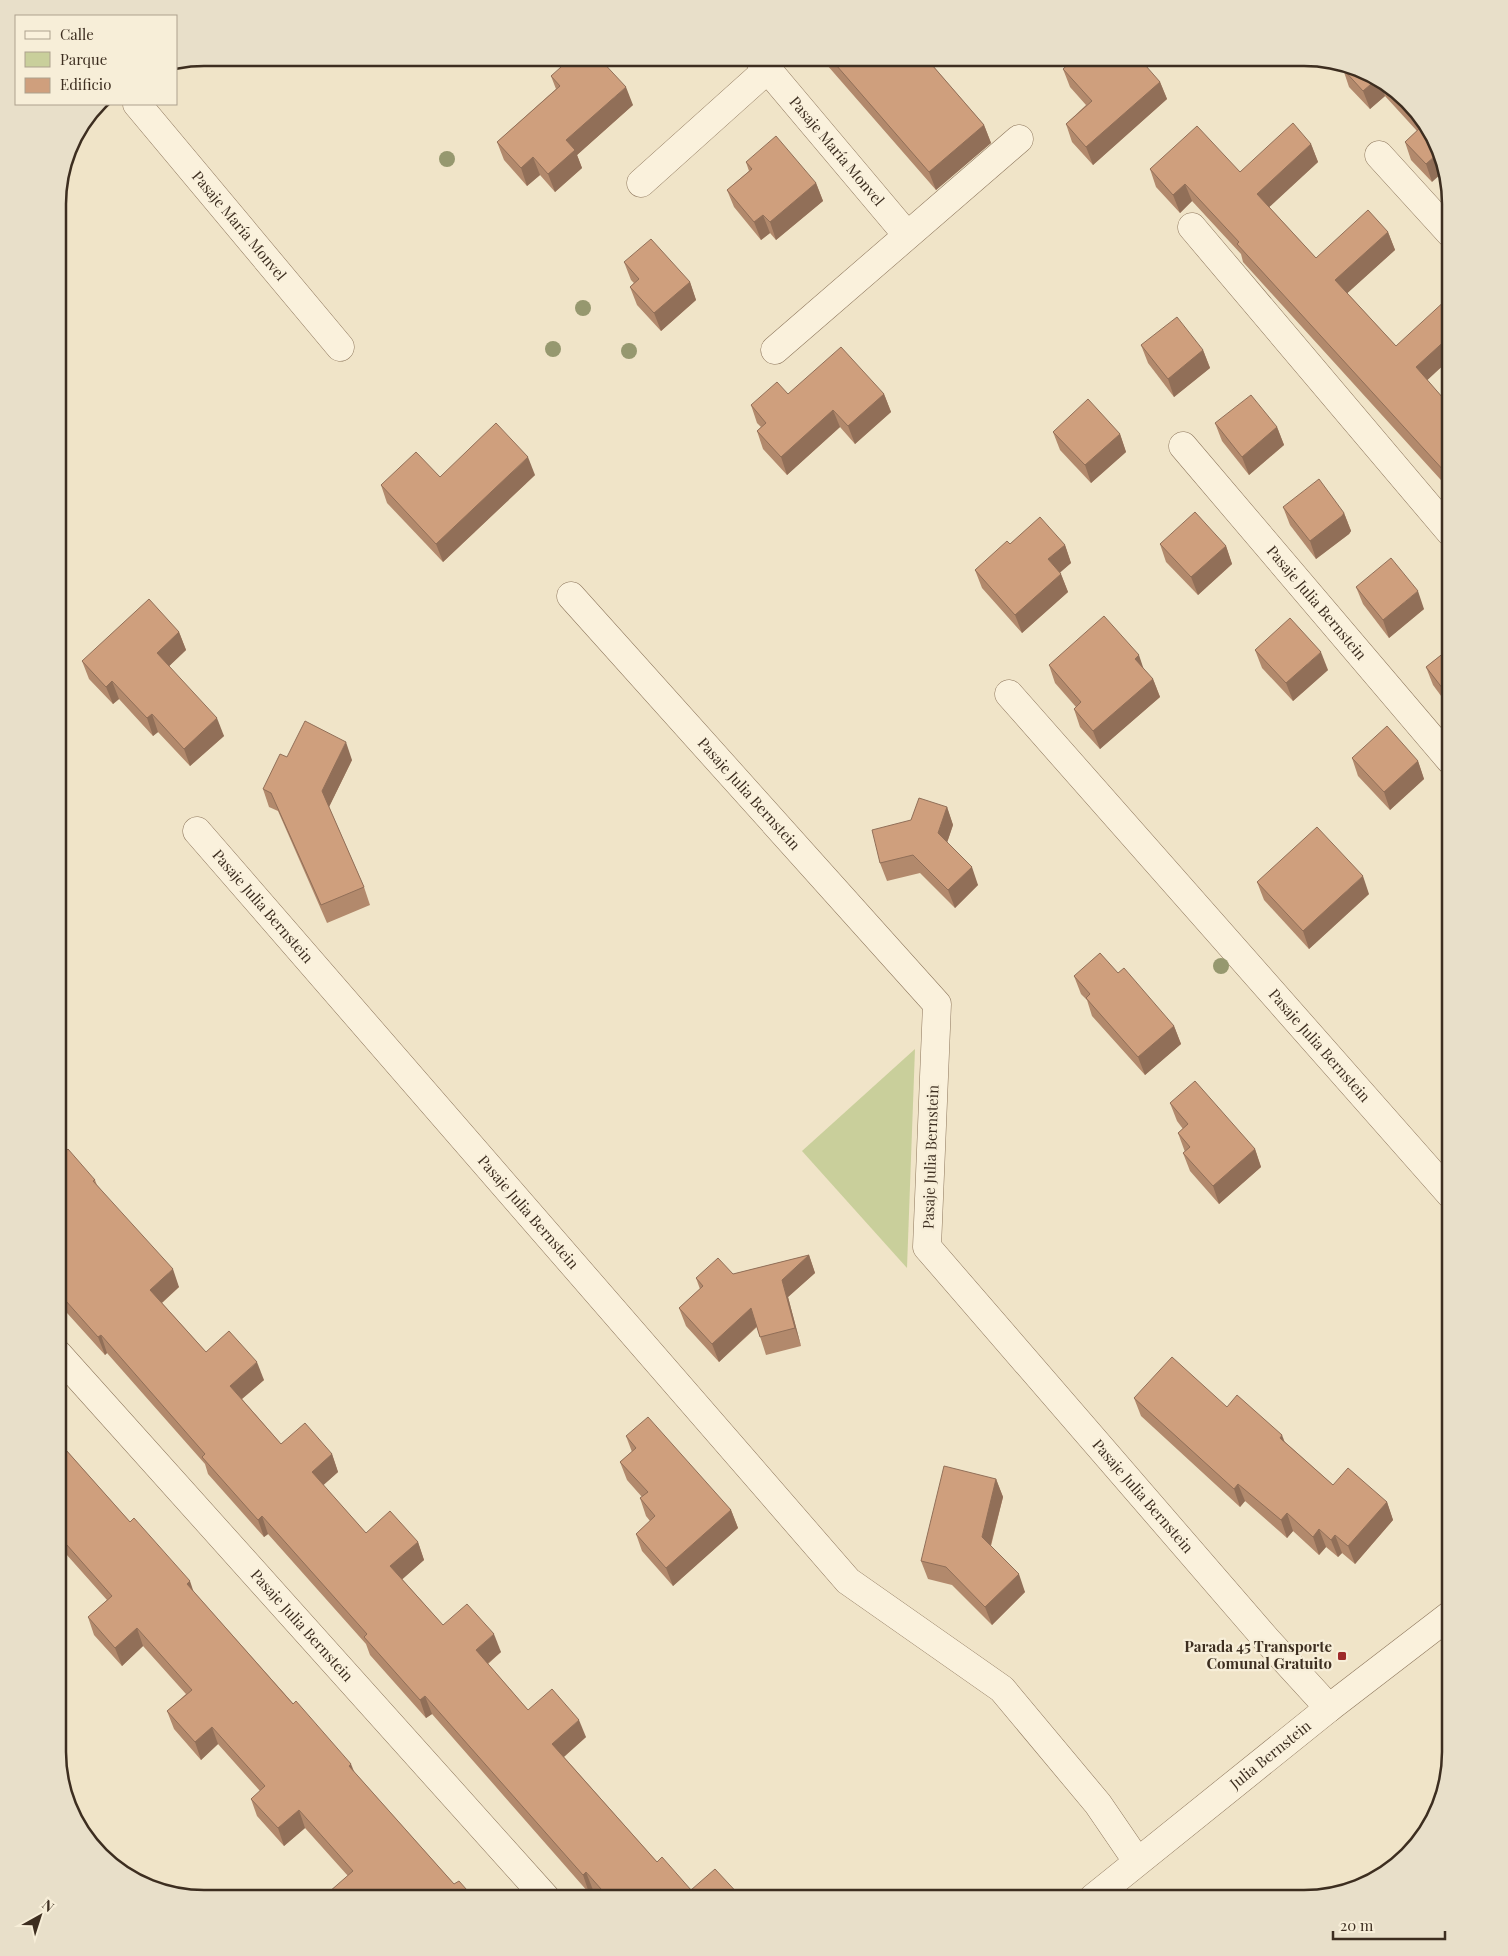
<svg xmlns="http://www.w3.org/2000/svg" width="1508" height="1956" font-family="'Playfair Display',serif">
	<style>
		.green { fill: #c9cf9b }
		.lines { fill: none; stroke-linecap: round; stroke-linejoin: round }
		.minor-casing { stroke: #8d765c; stroke-width: 29 }
		.minor { stroke: #faf1dc; stroke-width: 28 }
		.tree { fill: #96986f }
		.wall { fill: #b2896c }
		.shaded-wall { fill: #916f58 }
		.building { fill: #cf9f7d; stroke: #916f58 }
		.poi-dot { fill: #9e2a2b; stroke: #f7eed8; stroke-width: 2 }
		.labels { text-anchor: middle; stroke-width: 4.5; stroke-linejoin: round; paint-order: stroke }
		.street-label { font-size: 15px; fill: #3d2e20; stroke: #f7eed8 }
		.poi-label { font-size: 15px; font-weight: bold; fill: #3d2e20; stroke: #f7eed8; text-anchor: end }
		.rim { fill: none; stroke: #3d2e20; stroke-width: 2.5 }
	</style>
	<rect width="100%" height="100%" fill="#f0e4c8"/>
	<!-- green -->
	<polygon class="green" points="915,1049 907,1268 802,1151"/>
	<g class="lines">
		<defs>
			<g id="minor">
				<path id="s1" d="M758,58L907,235"/>
				<path id="s2" d="M137,104L340,347"/>
				<polyline points="1379,155 1450,233"/>
				<polyline points="641,183 768,69"/>
				<polyline points="1192,227 1450,532"/>
				<polyline points="775,350 1019,139"/>
				<path id="s3" d="M1183,446L1450,760"/>
				<path id="s4" d="M571,596L937,1004L927,1247L1266,1639L1329,1708"/>
				<path id="s5" d="M1009,694L1450,1194"/>
				<path id="s6" d="M197,831L848,1581L1002,1689L1098,1804L1137,1861"/>
				<path id="s7" d="M58,1354L546,1898"/>
				<path id="s8" d="M1093,1898L1329,1708L1450,1615"/>
			</g>
		</defs>
		<!-- minor casing -->
		<use href="#minor" class="minor-casing"/>
		<!-- minor -->
		<use href="#minor" class="minor"/>
	</g>
	<!-- trees -->
	<g class="tree">
		<circle cx="447" cy="159" r="8"/>
		<circle cx="583" cy="308" r="8"/>
		<circle cx="553" cy="349" r="8"/>
		<circle cx="629" cy="351" r="8"/>
		<circle cx="1221" cy="966" r="8"/>
	</g>
	<!-- wall -->
	<g class="wall">
		<polygon points="818,58 926,58 984,125 991,143 936,190 827,65 826,66"/>
		<polygon points="1063,69 1160,82 1167,99 1093,165 1072,142 1066,124 1086,105 1070,87"/>
		<polygon points="1343,69 1377,77 1426,123 1432,182 1411,160 1405,142 1417,131 1385,96 1370,109 1349,87"/>
		<polygon points="551,76 633,105 577,155 582,168 555,192 540,175 527,186 504,160 497,142 556,89"/>
		<polygon points="1311,144 1318,162 1269,207 1316,258 1388,232 1395,250 1347,293 1396,346 1450,301 1450,359 1427,380 1450,406 1450,490 1243,262 1241,254 1192,201 1180,213 1156,187 1150,169 1240,172"/>
		<polygon points="746,162 816,183 823,201 776,240 770,233 761,240 734,207 727,190 749,171"/>
		<polygon points="624,262 690,282 696,300 661,331 637,305 630,287 634,283 631,280"/>
		<polygon points="1141,345 1203,350 1210,368 1174,397 1148,363"/>
		<polygon points="788,394 884,394 891,412 855,444 840,427 787,475 763,449 757,431 761,427 757,423 751,405"/>
		<polygon points="1215,423 1277,427 1284,445 1249,475 1222,441"/>
		<polygon points="1053,432 1120,434 1126,452 1091,483 1060,450"/>
		<polygon points="535,475 443,562 387,503 381,485 440,477"/>
		<polygon points="1283,507 1344,513 1351,531 1349,534 1316,559 1290,525"/>
		<polygon points="1010,544 1065,545 1071,563 1060,572 1068,592 1022,633 982,588 975,570"/>
		<polygon points="1160,544 1226,546 1232,564 1198,595 1166,562"/>
		<polygon points="1356,587 1424,609 1389,638 1363,604"/>
		<polygon points="179,632 186,650 169,666 224,736 190,766 158,732 153,736 119,699 113,704 89,679 82,661"/>
		<polygon points="1450,648 1450,708 1433,685 1426,667"/>
		<polygon points="1255,650 1328,670 1293,701 1262,668"/>
		<polygon points="1049,665 1143,668 1153,679 1160,697 1100,749 1080,727 1074,709 1076,707 1055,683"/>
		<polygon points="287,757 352,760 329,807 364,887 370,905 327,923 278,811 269,807 263,789"/>
		<polygon points="1352,758 1418,761 1424,779 1390,810 1358,776"/>
		<polygon points="947,807 953,825 947,843 978,885 955,908 920,873 887,881 880,863 911,820"/>
		<polygon points="1450,863 1450,876 1447,866"/>
		<polygon points="1257,882 1369,894 1309,949 1264,900"/>
		<polygon points="1118,973 1174,1026 1181,1044 1145,1075 1092,1016 1087,1000 1081,994 1074,976"/>
		<polygon points="1170,1103 1255,1149 1261,1167 1219,1204 1190,1171 1183,1153 1185,1152 1178,1133 1183,1129 1177,1121"/>
		<polygon points="58,1158 95,1180 97,1185 179,1287 162,1303 206,1352 264,1380 242,1399 281,1444 332,1454 338,1472 323,1485 366,1533 418,1542 424,1560 402,1579 443,1625 501,1652 488,1664 528,1710 586,1737 564,1757 657,1862 691,1890 742,1898 600,1898 593,1890 589,1893 432,1714 426,1718 370,1655 366,1644 268,1534 264,1537 208,1474 205,1464 107,1353 105,1355 58,1303"/>
		<polygon points="809,1255 815,1273 788,1297 801,1346 766,1355 757,1327 719,1362 686,1326 679,1308 700,1289 696,1278 733,1274"/>
		<polygon points="1134,1398 1227,1407 1285,1442 1333,1485 1387,1502 1393,1520 1355,1564 1342,1553 1338,1557 1326,1547 1319,1555 1293,1531 1287,1538 1245,1501 1240,1507 1141,1416"/>
		<polygon points="626,1436 731,1510 738,1528 673,1586 642,1551 636,1534 650,1521 646,1516 640,1498 642,1497 627,1480 620,1462 632,1452"/>
		<polygon points="58,1441 130,1522 193,1591 454,1884 474,1898 331,1898 329,1892 348,1876 305,1828 284,1846 257,1816 251,1799 260,1791 218,1744 201,1760 174,1729 167,1711 186,1694 143,1646 122,1666 94,1635 88,1617 107,1600 66,1554 58,1561"/>
		<polygon points="996,1479 1003,1497 991,1546 1025,1592 992,1625 952,1585 928,1579 921,1561"/>
	</g>
	<!-- shaded-wall -->
	<g class="shaded-wall">
		<polygon points="823,58 825,58 827,65 826,66"/>
		<polygon points="1378,78 1385,96 1370,109 1363,91"/>
		<polygon points="1160,82 1167,99 1093,165 1086,147"/>
		<polygon points="626,87 633,105 577,155 582,168 555,192 548,174 566,140"/>
		<polygon points="984,125 991,143 936,190 929,172"/>
		<polygon points="1311,144 1318,162 1264,212 1257,194"/>
		<polygon points="1436,155 1441,174 1432,182 1426,164"/>
		<polygon points="533,157 540,175 527,186 521,168"/>
		<polygon points="816,183 823,201 776,240 770,222"/>
		<polygon points="1185,184 1192,201 1180,213 1173,195"/>
		<polygon points="763,215 770,233 761,240 754,222"/>
		<polygon points="1388,232 1395,250 1342,298 1335,280"/>
		<polygon points="690,282 696,300 661,331 654,313"/>
		<polygon points="1450,336 1450,359 1422,385 1416,367"/>
		<polygon points="1203,350 1210,368 1174,397 1168,379"/>
		<polygon points="884,394 891,412 855,444 848,426"/>
		<polygon points="833,410 840,427 787,475 781,457"/>
		<polygon points="1277,427 1284,445 1249,475 1242,457"/>
		<polygon points="1120,434 1126,452 1091,483 1085,465"/>
		<polygon points="528,457 535,475 443,562 436,544"/>
		<polygon points="1446,471 1450,484 1450,489 1445,472"/>
		<polygon points="1344,513 1351,531 1349,534 1316,559 1310,541"/>
		<polygon points="1065,545 1071,563 1055,577 1048,559"/>
		<polygon points="1226,546 1232,564 1198,595 1191,577"/>
		<polygon points="1061,574 1068,592 1022,633 1015,615"/>
		<polygon points="1418,591 1424,609 1389,638 1383,620"/>
		<polygon points="179,632 186,650 164,671 157,653"/>
		<polygon points="1321,652 1328,670 1293,701 1286,683"/>
		<polygon points="1139,655 1145,673 1135,659"/>
		<polygon points="1153,679 1160,697 1100,749 1093,731"/>
		<polygon points="112,681 119,699 113,704 106,687"/>
		<polygon points="152,714 158,732 153,736 147,718"/>
		<polygon points="217,718 224,736 190,766 184,749"/>
		<polygon points="346,742 352,760 328,809 322,791"/>
		<polygon points="1418,761 1424,779 1390,810 1384,792"/>
		<polygon points="947,807 953,825 944,851 938,833"/>
		<polygon points="972,867 978,885 955,908 948,890"/>
		<polygon points="1363,876 1369,894 1309,949 1303,931"/>
		<polygon points="1174,1026 1181,1044 1145,1075 1138,1057"/>
		<polygon points="1255,1149 1261,1167 1219,1204 1213,1186"/>
		<polygon points="809,1255 815,1273 788,1297 801,1346 795,1328 782,1280"/>
		<polygon points="173,1269 179,1287 156,1308 150,1290"/>
		<polygon points="751,1308 758,1325 719,1362 712,1344"/>
		<polygon points="101,1335 107,1353 105,1355 98,1337"/>
		<polygon points="257,1362 264,1380 236,1404 230,1386"/>
		<polygon points="1282,1435 1289,1453 1280,1438"/>
		<polygon points="332,1454 338,1472 318,1490 312,1472"/>
		<polygon points="996,1479 1003,1497 988,1555 982,1537"/>
		<polygon points="1238,1484 1245,1501 1240,1507 1234,1489"/>
		<polygon points="1387,1502 1393,1520 1355,1564 1348,1546"/>
		<polygon points="731,1510 738,1528 673,1586 666,1568"/>
		<polygon points="1287,1513 1293,1531 1287,1538 1281,1520"/>
		<polygon points="262,1516 268,1534 264,1537 258,1520"/>
		<polygon points="1319,1529 1326,1547 1319,1555 1313,1537"/>
		<polygon points="1335,1535 1342,1553 1338,1557 1331,1540"/>
		<polygon points="59,1536 66,1554 58,1561 58,1538"/>
		<polygon points="418,1542 424,1560 397,1584 390,1566"/>
		<polygon points="1019,1574 1025,1592 992,1625 985,1607"/>
		<polygon points="190,1581 196,1599 187,1584"/>
		<polygon points="137,1628 143,1646 122,1666 115,1648"/>
		<polygon points="494,1634 501,1652 482,1668 476,1650"/>
		<polygon points="425,1696 432,1714 426,1718 420,1700"/>
		<polygon points="579,1720 586,1737 559,1761 552,1744"/>
		<polygon points="212,1727 218,1744 201,1760 195,1742"/>
		<polygon points="351,1764 358,1781 349,1766"/>
		<polygon points="299,1810 305,1828 284,1846 278,1828"/>
		<polygon points="586,1872 593,1890 589,1893 583,1875"/>
	</g>
	<!-- building -->
	<g class="building">
		<polygon points="571,58 599,58 626,87 566,140 575,150 548,174 533,157 521,168 497,142 560,86 551,76"/>
		<polygon points="830,58 926,58 984,125 929,172"/>
		<polygon points="1075,58 1139,58 1160,82 1086,147 1066,124 1092,101 1063,69"/>
		<polygon points="1345,67 1377,77 1378,78 1363,91 1343,69"/>
		<polygon points="1379,79 1426,123 1436,155 1426,164 1405,142 1422,126"/>
		<polygon points="1293,123 1311,144 1257,194 1316,258 1368,210 1388,232 1335,280 1396,346 1448,298 1450,301 1450,336 1416,367 1450,406 1450,476 1446,471 1445,472 1237,244 1239,242 1185,184 1173,195 1150,169 1197,126 1240,172"/>
		<polygon points="776,136 816,183 770,222 763,215 754,222 727,190 752,169 746,162"/>
		<polygon points="651,239 690,282 654,313 630,287 639,279 624,262"/>
		<polygon points="1177,317 1203,350 1168,379 1141,345"/>
		<polygon points="841,347 884,394 848,426 833,410 781,457 757,431 766,423 751,405 777,382 788,394"/>
		<polygon points="1251,395 1277,427 1242,457 1215,423"/>
		<polygon points="1088,399 1120,434 1085,465 1053,432"/>
		<polygon points="496,423 528,457 436,544 381,485 416,452 440,477"/>
		<polygon points="1319,479 1344,513 1342,516 1310,541 1283,507"/>
		<polygon points="1195,512 1226,546 1191,577 1160,544"/>
		<polygon points="1040,517 1065,545 1048,559 1061,574 1015,615 975,570 1007,541 1010,544"/>
		<polygon points="1391,558 1418,591 1383,620 1356,587"/>
		<polygon points="149,599 179,632 157,653 217,718 184,749 152,714 147,718 112,681 106,687 82,661"/>
		<polygon points="1104,616 1139,655 1135,659 1153,679 1093,731 1074,709 1081,702 1049,665"/>
		<polygon points="1290,618 1321,652 1286,683 1255,650"/>
		<polygon points="1450,648 1450,698 1426,667"/>
		<polygon points="305,721 346,742 322,791 364,887 321,905 271,793 263,789 280,754 287,757"/>
		<polygon points="1387,726 1418,761 1384,792 1352,758"/>
		<polygon points="919,798 947,807 938,833 972,867 948,890 913,855 880,863 872,830 911,820"/>
		<polygon points="1317,827 1363,876 1303,931 1257,882"/>
		<polygon points="1450,863 1450,870 1447,866"/>
		<polygon points="1100,953 1118,973 1124,968 1174,1026 1138,1057 1086,998 1090,994 1074,976"/>
		<polygon points="1195,1081 1255,1149 1213,1186 1183,1153 1190,1147 1178,1133 1188,1124 1170,1103"/>
		<polygon points="68,1149 95,1180 93,1181 173,1269 150,1290 206,1352 229,1331 257,1362 230,1386 281,1444 305,1423 332,1454 312,1472 366,1533 390,1511 418,1542 390,1566 443,1625 467,1604 494,1634 476,1650 528,1710 552,1689 579,1720 552,1744 657,1862 662,1857 691,1890 715,1869 742,1898 609,1898 586,1872 583,1875 425,1696 420,1700 364,1637 367,1634 262,1516 258,1520 202,1457 205,1454 101,1335 98,1337 58,1292 58,1158"/>
		<polygon points="809,1255 782,1280 795,1328 760,1337 751,1308 712,1344 679,1308 703,1286 696,1278 718,1258 733,1274"/>
		<polygon points="1172,1357 1227,1407 1237,1395 1282,1435 1280,1438 1333,1485 1348,1468 1387,1502 1348,1546 1335,1535 1331,1540 1319,1529 1313,1537 1287,1513 1281,1520 1238,1484 1234,1489 1134,1398"/>
		<polygon points="648,1417 731,1510 666,1568 636,1534 655,1516 640,1498 648,1492 620,1462 636,1448 626,1436"/>
		<polygon points="58,1441 130,1522 134,1518 190,1581 187,1584 293,1704 296,1701 351,1764 349,1766 454,1884 459,1881 474,1898 335,1898 329,1892 353,1871 299,1810 278,1828 251,1799 265,1786 212,1727 195,1742 167,1711 192,1690 137,1628 115,1648 88,1617 112,1596 59,1536 58,1538"/>
		<polygon points="944,1466 996,1479 982,1537 1019,1574 985,1607 946,1567 921,1561"/>
	</g>
	<!-- markers -->
	<rect class="poi-dot" x="1337" y="1651" width="10" height="10" rx="2.5"/>
	<g class="labels">
		<!-- street labels -->
		<g class="street-label">
			<text dy="5" stroke="none"><textPath href="#s1" startOffset="122">Pasaje María Monvel</textPath></text>
			<text dy="5" stroke="none"><textPath href="#s2" startOffset="159">Pasaje María Monvel</textPath></text>
			<text dy="5" stroke="none"><textPath href="#s3" startOffset="206">Pasaje Julia Bernstein</textPath></text>
			<text dy="5" stroke="none"><textPath href="#s4" startOffset="266">Pasaje Julia Bernstein</textPath></text>
			<text dy="5" stroke="none"><textPath href="#s6" startOffset="100">Pasaje Julia Bernstein</textPath></text>
			<text dy="5" stroke="none"><textPath href="#s5" startOffset="469">Pasaje Julia Bernstein</textPath></text>
			<text transform="translate(931 1157) rotate(-88)" y="5">Pasaje Julia Bernstein</text>
			<text dy="5" stroke="none"><textPath href="#s6" startOffset="505">Pasaje Julia Bernstein</textPath></text>
			<text dy="5" stroke="none"><textPath href="#s4" startOffset="1121">Pasaje Julia Bernstein</textPath></text>
			<text dy="5" stroke="none"><textPath href="#s7" startOffset="365">Pasaje Julia Bernstein</textPath></text>
			<text dy="5" stroke="none"><textPath href="#s8" startOffset="228">Julia Bernstein</textPath></text>
		</g>
		<!-- poi labels -->
		<g class="poi-label">
			<text x="1332" y="1652">Parada 45 Transporte<tspan x="1332" dy="17">Comunal Gratuito</tspan></text>
		</g>
	</g>
	<!-- crop -->
	<path d="M0 0H1508V1956H0ZM204 66H1304A138 138 0 0 1 1442 204V1752A138 138 0 0 1 1304 1890H204A138 138 0 0 1 66 1752V204A138 138 0 0 1 204 66Z" fill="#e8dfc9" fill-rule="evenodd"/>
	<path class="rim" d="M204 66H1304A138 138 0 0 1 1442 204V1752A138 138 0 0 1 1304 1890H204A138 138 0 0 1 66 1752V204A138 138 0 0 1 204 66Z"/>
	<!-- legend -->
	<rect x="15" y="15" width="162" height="90" fill="#f7eed8" stroke="#ada18e"/>
	<rect x="25" y="31" width="25" height="8" fill="#faf1dc" stroke="#ada18e"/>
	<text x="60" y="40" font-size="15" fill="#3d2e20">Calle</text>
	<rect x="25" y="52" width="25" height="15" fill="#c9cf9b" stroke="#ada18e"/>
	<text x="60" y="65" font-size="15" fill="#3d2e20">Parque</text>
	<rect x="25" y="78" width="25" height="15" fill="#cf9f7d" stroke="#ada18e"/>
	<text x="60" y="90" font-size="15" fill="#3d2e20">Edificio</text>
	<!-- north arrow -->
	<g transform="translate(40 1916) rotate(39)" stroke="#f7eed8" stroke-width="4" paint-order="stroke">
	<path d="M0-4L9 19L0 12L-9 19Z" fill="#3d2e20"/>
	<text y="-8" font-size="14" font-weight="bold" text-anchor="middle" fill="#3d2e20">N</text>
	</g>
	<!-- scale -->
	<path d="M1333 1931v8h112v-8" fill="none" stroke="#3d2e20" stroke-width="2.5"/>
	<text x="1340" y="1931" font-size="15" fill="#3d2e20" stroke="#f7eed8" stroke-width="4" paint-order="stroke">20 m</text>
</svg>
